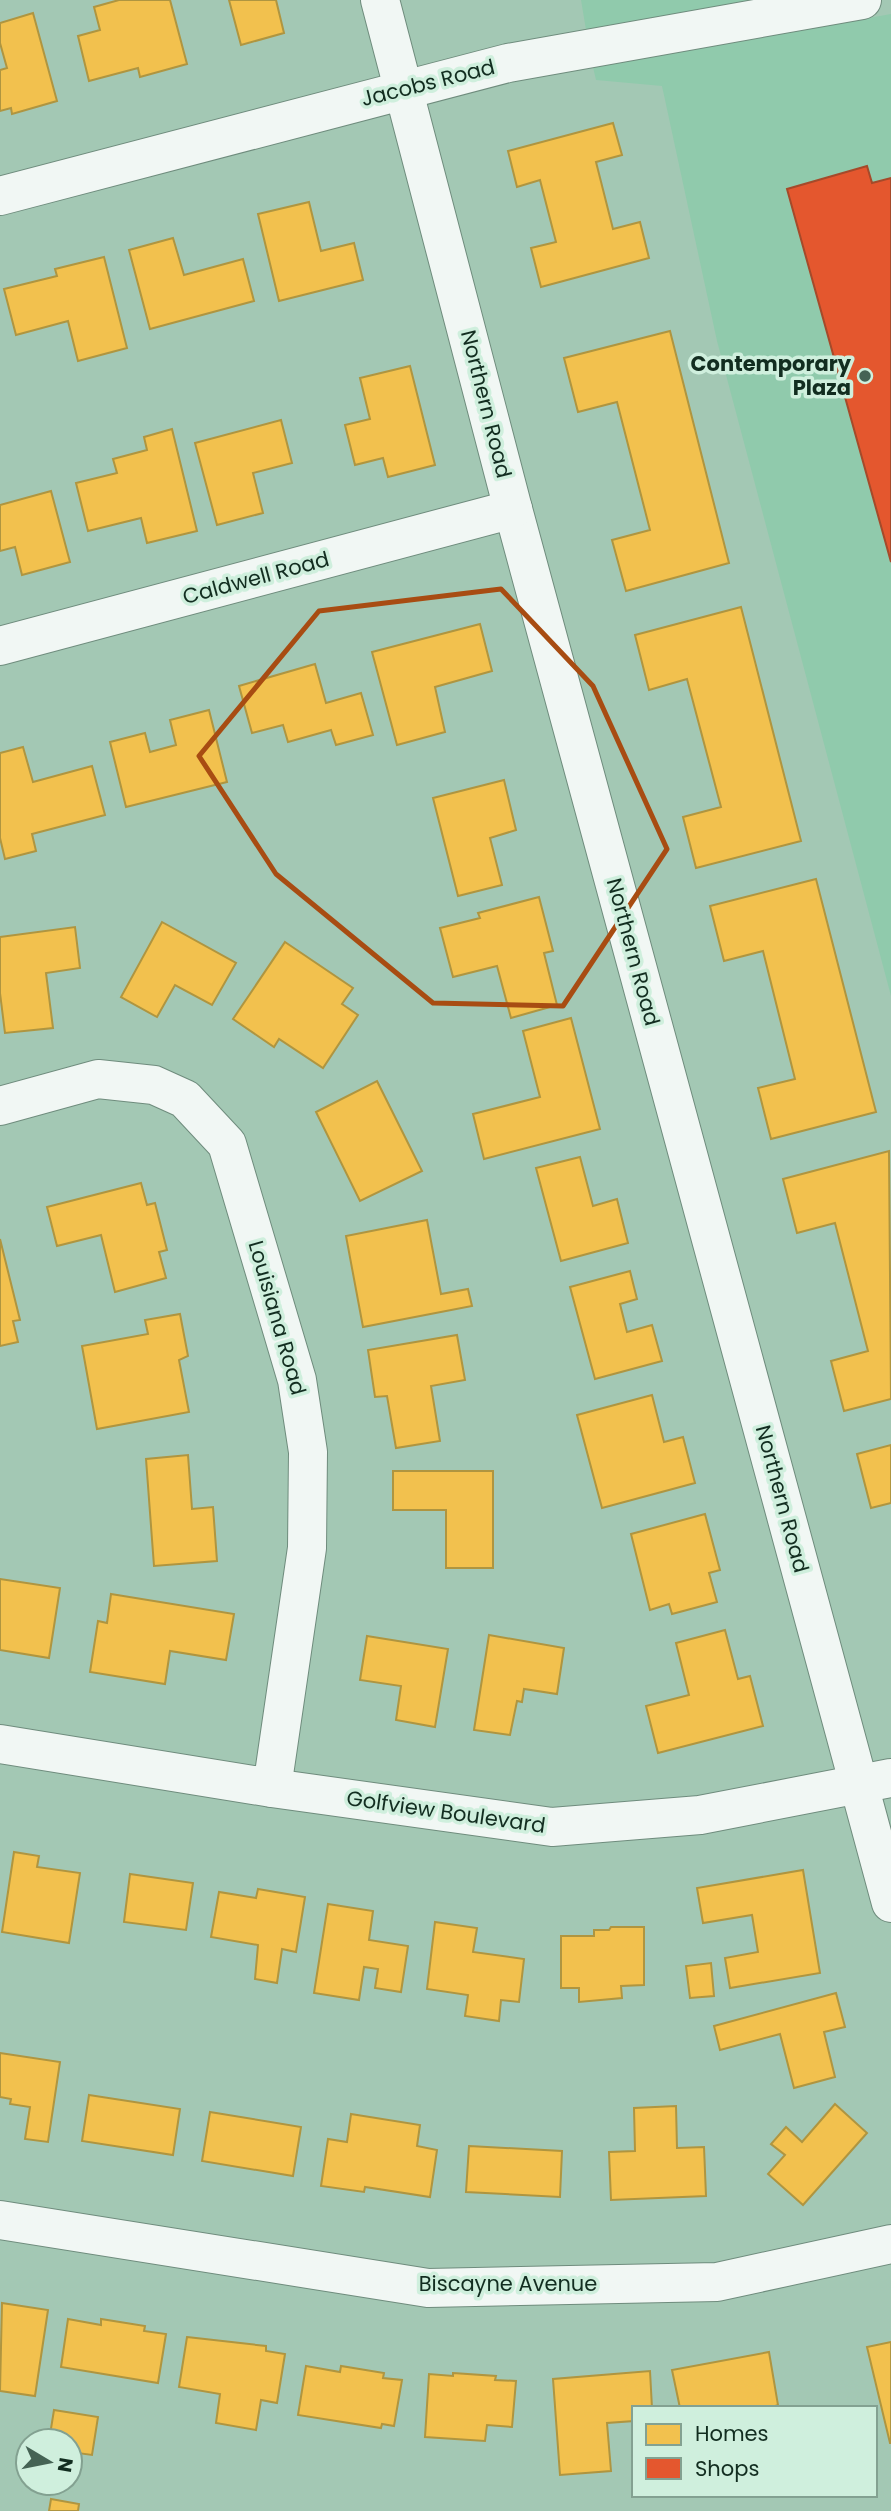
<svg xmlns="http://www.w3.org/2000/svg" width="891" height="2511" font-family="Poppins,sans-serif">
	<style>
		.built { fill: #90caac }
		.homes { fill: #f2c14e; stroke: #af9540; stroke-width: 2 }
		.shops { fill: #e4572e; stroke: #a54a2a; stroke-width: 2 }
		.lines { fill: none; stroke-linecap: round; stroke-linejoin: round }
		.minor-casing { stroke: #6f8c7d; stroke-width: 40 }
		.tertiary-casing { stroke: #6f8c7d; stroke-width: 40 }
		.minor { stroke: #f1f7f4; stroke-width: 38 }
		.tertiary { stroke: #f1f7f4; stroke-width: 38 }
		.marked { fill: none; stroke: #a84c12; stroke-width: 5; stroke-linejoin: round }
		.poi-dot { fill: #456354; stroke: #cfefdd; stroke-width: 2.5 }
		.labels { text-anchor: middle; stroke-width: 7; stroke-linejoin: round; paint-order: stroke }
		.street-label { font-size: 21px; fill: #122d20; stroke: #cfefdd }
		.poi-label { font-size: 21px; font-weight: bold; fill: #122d20; stroke: #cfefdd; text-anchor: end }
	</style>
	<rect width="100%" height="100%" fill="#a3c8b4"/>
	<!-- built -->
	<g class="built">
		<polygon points="581,0 754,0 586,30"/>
		<polygon points="891,14 891,996 717,341 662,86 596,80 593,67"/>
	</g>
	<!-- homes -->
	<g class="homes">
		<polygon points="119,0 170,0 187,64 140,77 138,68 89,81 78,36 100,30 94,7"/>
		<polygon points="229,0 276,0 284,33 241,45"/>
		<polygon points="33,13 57,101 12,114 11,108 0,111 0,70 7,68 0,43 0,23"/>
		<polygon points="613,123 622,155 596,162 613,229 640,222 649,258 541,287 531,248 556,242 540,180 517,187 508,151"/>
		<polygon points="309,202 321,251 354,243 363,280 279,301 258,214"/>
		<polygon points="173,238 184,275 243,259 254,301 150,329 129,250"/>
		<polygon points="104,257 127,348 78,361 68,321 16,335 4,289 57,276 55,269"/>
		<polygon points="670,331 729,563 626,591 612,540 650,530 617,402 578,412 564,358"/>
		<polygon points="410,366 435,465 388,477 383,458 355,465 345,425 370,419 360,378"/>
		<polygon points="281,420 292,463 253,473 263,513 217,525 195,443"/>
		<polygon points="172,429 197,531 147,543 141,518 88,531 76,483 117,473 113,459 147,450 144,437"/>
		<polygon points="51,491 70,562 22,575 15,547 0,551 0,505"/>
		<polygon points="741,607 801,841 696,868 683,817 721,807 687,679 649,690 635,635"/>
		<polygon points="480,624 492,671 435,687 445,732 397,745 372,652"/>
		<polygon points="315,664 326,703 361,693 373,735 336,745 331,730 288,742 283,725 252,733 239,686"/>
		<polygon points="209,710 227,782 126,807 110,742 145,733 150,752 176,745 170,720"/>
		<polygon points="23,747 33,782 92,766 105,815 32,834 36,851 5,859 0,838 0,753"/>
		<polygon points="504,780 516,830 490,838 502,885 458,896 433,798"/>
		<polygon points="816,879 876,1112 771,1139 758,1088 795,1079 763,951 724,961 710,906"/>
		<polygon points="539,897 553,951 544,953 557,1005 511,1018 497,966 453,977 440,928 480,918 478,913"/>
		<polygon points="162,922 236,963 212,1005 175,985 157,1017 121,997"/>
		<polygon points="75,927 80,968 46,973 53,1028 5,1033 0,993 0,937"/>
		<polygon points="285,942 353,988 342,1004 358,1015 323,1068 279,1039 274,1047 233,1019"/>
		<polygon points="571,1018 600,1129 484,1159 473,1114 540,1097 523,1031"/>
		<polygon points="377,1081 422,1171 360,1201 316,1112"/>
		<polygon points="889,1151 891,1399 844,1411 831,1361 868,1351 835,1223 797,1233 783,1179"/>
		<polygon points="580,1157 593,1206 617,1199 628,1243 561,1261 536,1168"/>
		<polygon points="141,1183 147,1205 155,1203 167,1250 159,1252 166,1278 115,1292 101,1235 57,1246 47,1207"/>
		<polygon points="427,1220 441,1294 468,1289 472,1306 363,1327 346,1236"/>
		<polygon points="0,1239 20,1320 13,1321 18,1342 0,1346"/>
		<polygon points="630,1271 637,1299 620,1304 627,1332 652,1325 662,1361 595,1379 570,1287"/>
		<polygon points="180,1314 188,1356 179,1360 189,1412 97,1429 82,1346 148,1334 145,1320"/>
		<polygon points="457,1335 465,1380 431,1386 440,1441 396,1448 387,1396 375,1397 368,1350"/>
		<polygon points="652,1395 664,1442 683,1437 695,1483 602,1508 577,1415"/>
		<polygon points="891,1445 891,1503 871,1508 857,1454"/>
		<polygon points="188,1455 192,1509 213,1507 217,1561 154,1566 146,1459"/>
		<polygon points="393,1471 493,1471 493,1568 446,1568 446,1510 393,1510"/>
		<polygon points="705,1514 720,1570 709,1573 717,1602 672,1614 669,1604 650,1610 631,1534"/>
		<polygon points="0,1579 60,1588 49,1658 0,1650"/>
		<polygon points="111,1594 234,1614 226,1660 170,1651 165,1684 90,1672 98,1621 107,1623"/>
		<polygon points="725,1630 738,1679 750,1676 763,1726 658,1753 646,1706 689,1695 676,1643"/>
		<polygon points="489,1635 564,1648 557,1694 524,1689 522,1702 517,1701 510,1735 474,1730"/>
		<polygon points="367,1636 448,1649 435,1727 396,1720 401,1686 360,1680"/>
		<polygon points="14,1852 39,1856 37,1867 80,1873 69,1943 2,1932"/>
		<polygon points="803,1870 820,1973 730,1988 725,1958 758,1952 752,1915 703,1923 697,1888"/>
		<polygon points="130,1874 193,1883 186,1930 124,1922"/>
		<polygon points="258,1889 305,1897 296,1952 282,1949 277,1983 255,1979 258,1945 211,1937 219,1892 256,1898"/>
		<polygon points="328,1904 373,1911 369,1940 408,1946 401,1992 375,1988 378,1969 364,1967 359,2000 314,1993"/>
		<polygon points="435,1922 477,1928 473,1952 524,1959 519,2002 501,2000 499,2021 465,2016 468,1995 427,1989"/>
		<polygon points="611,1927 644,1927 644,1985 621,1986 622,1998 579,2002 579,1988 561,1988 561,1936 594,1936 594,1930 609,1930"/>
		<polygon points="711,1963 714,1996 690,1998 686,1966"/>
		<polygon points="836,1993 845,2027 824,2032 835,2077 794,2088 780,2034 720,2050 714,2026"/>
		<polygon points="0,2053 60,2062 48,2142 25,2139 30,2107 10,2104 11,2099 0,2097"/>
		<polygon points="89,2095 180,2109 173,2155 82,2141"/>
		<polygon points="835,2104 867,2133 803,2205 768,2174 785,2155 771,2144 786,2127 802,2142"/>
		<polygon points="676,2106 677,2148 704,2147 706,2196 611,2200 609,2152 635,2151 634,2108"/>
		<polygon points="210,2112 301,2127 293,2176 202,2161"/>
		<polygon points="351,2114 420,2125 417,2146 437,2150 430,2197 365,2187 364,2192 321,2186 328,2139 347,2142"/>
		<polygon points="469,2146 562,2151 560,2197 466,2192"/>
		<polygon points="2,2303 48,2310 35,2396 0,2391"/>
		<polygon points="68,2319 101,2325 101,2319 145,2326 144,2331 166,2334 158,2383 61,2367"/>
		<polygon points="187,2337 266,2346 266,2351 285,2354 277,2403 261,2400 256,2430 216,2423 220,2394 179,2387"/>
		<polygon points="891,2342 891,2443 890,2443 867,2347"/>
		<polygon points="769,2352 778,2405 770,2408 680,2408 672,2370"/>
		<polygon points="306,2366 340,2372 341,2366 384,2373 383,2378 402,2380 394,2426 382,2424 381,2428 298,2415"/>
		<polygon points="650,2371 652,2408 634,2408 634,2421 607,2423 611,2471 560,2475 553,2379"/>
		<polygon points="453,2373 496,2376 495,2380 516,2381 512,2427 487,2425 485,2441 425,2437 429,2374 453,2376"/>
		<polygon points="54,2410 98,2417 92,2455 70,2452 70,2441 49,2441"/>
		<polygon points="51,2499 79,2504 78,2511 49,2511"/>
	</g>
	<!-- shops -->
	<polygon class="shops" points="867,166 872,183 891,178 891,562 787,189"/>
	<g class="lines">
		<defs>
			<g id="minor">
				<polyline points="380,0 513,509 891,1903"/>
				<polyline points="0,196 508,63 862,0"/>
				<polyline points="0,646 513,509"/>
				<polyline points="0,1106 98,1079 154,1085 185,1099 227,1144 297,1380 308,1452 307,1548 272,1788"/>
				<polyline points="0,2220 428,2288 717,2282 891,2244"/>
			</g>
			<polyline id="tertiary" points="0,1744 272,1788 552,1827 700,1815 891,1778"/>
		</defs>
		<!-- minor casing -->
		<use href="#minor" class="minor-casing"/>
		<!-- tertiary casing -->
		<use href="#tertiary" class="tertiary-casing"/>
		<!-- minor -->
		<use href="#minor" class="minor"/>
		<!-- tertiary -->
		<use href="#tertiary" class="tertiary"/>
	</g>
	<!-- marked area -->
	<path class="marked" d="M501,589L593,686L667,849L563,1006L433,1003L276,874L199,756L319,611Z"/>
	<!-- markers -->
	<circle class="poi-dot" cx="865" cy="376" r="7"/>
	<g class="labels">
		<!-- street labels -->
		<g class="street-label">
			<text transform="translate(428 83) rotate(-14)" y="7">Jacobs Road</text>
			<text transform="translate(486 404) rotate(76)" y="7">Northern Road</text>
			<text transform="translate(256 578) rotate(-15)" y="7">Caldwell Road</text>
			<text transform="translate(633 952) rotate(75)" y="7">Northern Road</text>
			<text transform="translate(277 1318) rotate(74)" y="7">Louisiana Road</text>
			<text transform="translate(782 1499) rotate(75)" y="7">Northern Road</text>
			<text transform="translate(446 1812) rotate(8)" y="7">Golfview Boulevard</text>
			<text x="508" y="2291">Biscayne Avenue</text>
		</g>
		<!-- poi labels -->
		<g class="poi-label">
			<text x="851" y="371">Contemporary<tspan x="851" dy="24">Plaza</tspan></text>
		</g>
	</g>
	<!-- legend -->
	<rect x="632" y="2406" width="245" height="91" fill="#cfefdd" stroke="#83a191" stroke-width="2"/>
	<rect x="646" y="2424" width="35" height="21" fill="#f2c14e" stroke="#83a191" stroke-width="2"/>
	<text x="695" y="2441" font-size="21" fill="#122d20">Homes</text>
	<rect x="646" y="2458" width="35" height="21" fill="#e4572e" stroke="#83a191" stroke-width="2"/>
	<text x="695" y="2476" font-size="21" fill="#122d20">Shops</text>
	<!-- north arrow -->
	<g transform="translate(49 2462) rotate(100)"><circle r="33" fill="#cfefdd" stroke="#83a191" stroke-width="2"/>
	<path d="M0-5L12 26L0 18L-12 26Z" fill="#456354"/>
	<text y="-10" font-size="19" font-weight="bold" text-anchor="middle" fill="#122d20">N</text>
	</g>
</svg>
